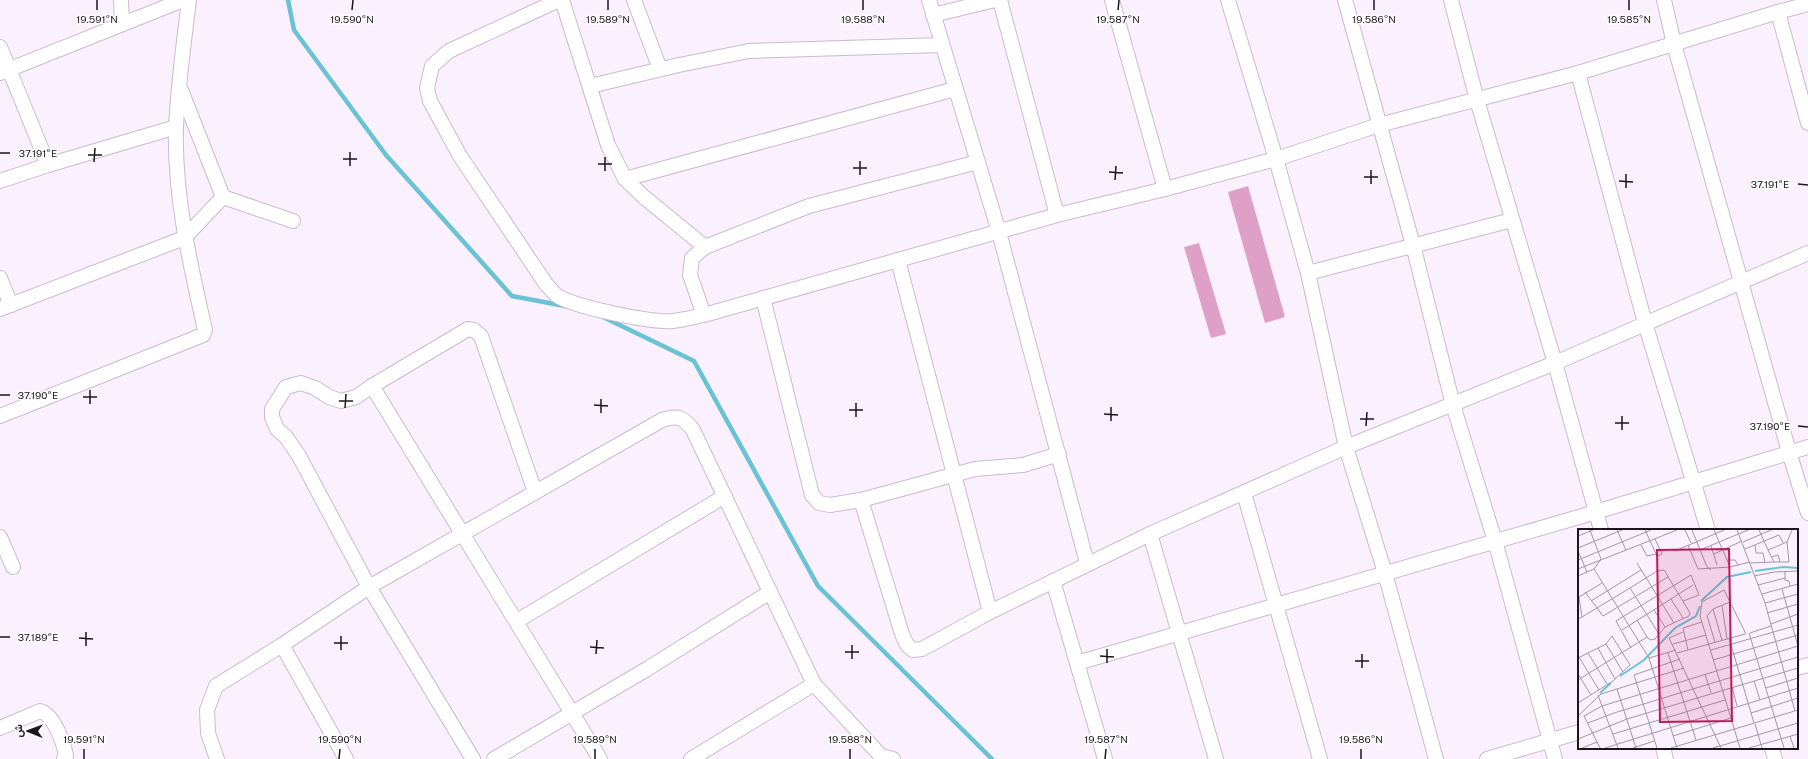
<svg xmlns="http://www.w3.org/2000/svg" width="1808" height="759" font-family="'Public Sans',Vazirmatn,sans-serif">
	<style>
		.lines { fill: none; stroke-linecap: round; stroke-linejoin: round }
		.stream { stroke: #69c3d4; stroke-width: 4.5 }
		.building { fill: #dea0c7 }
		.minor-casing { stroke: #ccbacf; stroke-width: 16 }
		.minor { stroke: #fff; stroke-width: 14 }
		.ticks { fill: none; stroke: #1c151d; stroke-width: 1.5 }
		.inset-river { fill: none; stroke: #69c3d4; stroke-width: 2 }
		.inset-road { fill: none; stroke: #a298a4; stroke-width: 1 }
		.view { fill: #c2185b; fill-opacity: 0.15; stroke: #c2185b; stroke-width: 2 }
		.inset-edge { fill: none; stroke: #1c151d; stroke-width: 2 }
		.ticks-label { font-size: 10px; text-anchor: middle; fill: #1c151d; stroke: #fff; stroke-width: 3; stroke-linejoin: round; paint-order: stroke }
	</style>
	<rect width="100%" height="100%" fill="#fbf0fe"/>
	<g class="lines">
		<!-- stream -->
		<g class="stream">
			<polyline points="288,0 294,30 386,155 512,296 565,306"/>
			<polyline points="603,317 694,361 818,586 992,759"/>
		</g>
	</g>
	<!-- building -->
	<g class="building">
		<polygon points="1248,186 1285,317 1265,323 1228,192"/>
		<polygon points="1199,243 1226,334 1211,338 1184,247"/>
	</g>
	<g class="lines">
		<defs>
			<g id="minor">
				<polyline points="121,0 122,24"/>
				<path d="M559,0L449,51L432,66L427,88L430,101L460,156L546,284C549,287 553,292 556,295C573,307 652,323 673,321C683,320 694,317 704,315L1057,215L1165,189L1276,159L1379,125L1578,73L1778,12L1808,4"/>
				<polyline points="562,0 608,145 625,179 644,197 705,247"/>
				<polyline points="634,0 660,69"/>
				<polyline points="929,0 999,232 1087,563"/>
				<polyline points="1000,0 1057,215"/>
				<polyline points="1112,0 1165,189"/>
				<polyline points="1228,0 1276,159 1308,273 1346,447 1385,573 1436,759"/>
				<polyline points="1345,0 1413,245 1453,405 1495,541 1555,759"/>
				<polyline points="1451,0 1477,100 1555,363 1601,530"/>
				<polyline points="1664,0 1674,44 1789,452 1808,513"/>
				<polyline points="1778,12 1808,123"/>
				<polyline points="933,15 995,0"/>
				<polyline points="0,47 48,165"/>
				<polyline points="0,73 183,0"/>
				<polyline points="1578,73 1645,323 1708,530"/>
				<polyline points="590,86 679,65 749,51 942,45"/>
				<polyline points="181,90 223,197"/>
				<polyline points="625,179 955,89"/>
				<polyline points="0,181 48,165 176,127"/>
				<polyline points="223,197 293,221"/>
				<polyline points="898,260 990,612"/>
				<polyline points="1308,273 1512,220"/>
				<polyline points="0,278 11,305"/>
				<polyline points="763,298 812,495 819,503 830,505 861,500 975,469 1023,465 1059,454"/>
				<polyline points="0,309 184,238 223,197"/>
				<polyline points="704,315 690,275 692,258 705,247 809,206 978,162"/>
				<polyline points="372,386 600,759"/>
				<path d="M0,416L203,335L205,330C190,263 174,196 176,127C178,84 184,42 189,0"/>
				<polyline points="1244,493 1320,759"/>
				<polyline points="861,500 902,634 907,645 913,650 922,649 990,612 1150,534 1346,447 1555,363 1808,253"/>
				<polyline points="1150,534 1216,759"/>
				<polyline points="0,537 13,567"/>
				<polyline points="1053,581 1105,759"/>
				<polyline points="517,621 725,496"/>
				<polyline points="282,645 346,759"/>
				<polyline points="1077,663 1596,512 1808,447"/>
				<polyline points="1797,668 1808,665"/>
				<path d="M0,728L40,711C54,714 64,744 66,756L64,759"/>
				<polyline points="1663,748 1666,759"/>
				<polyline points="1772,748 1775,759"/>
				<path d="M217,759L208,733L207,710L216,686L282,645L369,587L662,420C678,415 683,417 693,430L814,684L881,756L893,759"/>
				<polyline points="473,759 369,587 299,456 286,437 277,429 272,417 272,409 286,387 301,383 315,388 329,397 341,401 356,397 372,386 468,329 474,330 481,336 535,492"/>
				<polyline points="494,759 647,669 770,592"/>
				<polyline points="691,759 814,684"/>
				<polyline points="1487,759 1579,732"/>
			</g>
		</defs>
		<!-- minor casing -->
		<use href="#minor" class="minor-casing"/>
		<!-- minor -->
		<use href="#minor" class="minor"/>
	</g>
	<!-- ticks -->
	<path class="ticks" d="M97,10V0M352,10L353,0M608,10V0M863,10V0M1118,10L1119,0M1374,10V0M1629,10V0M0,153H10M88,155H102M343,159H357M94,162L95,148M598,164H612M350,166V152M853,168H867M605,171V157M1109,172L1123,173M860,175V161M1364,177H1378M1115,180L1116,166M1619,181L1633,182M1371,184V170M1798,184L1808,185M1626,188V174M0,395H10M83,397H97M339,401H353M90,404V390M594,405L608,406M345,408L346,394M849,410H863M601,413V399M1104,414L1118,415M856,417V403M1360,419H1374M1111,421V407M1615,423H1629M1366,426L1367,412M1798,426L1808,427M1622,430V416M0,637H10M79,638L93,639M334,643H348M86,646V632M590,647L604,648M341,650V636M845,652H859M596,654L597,640M1100,656L1114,657M852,659V645M1355,661H1369M1107,663V649M1362,668V654M84,759V749M339,759L340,749M595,759V749M850,759V749M1105,759L1106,749M1361,759V749"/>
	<!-- overview -->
	<g transform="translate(1578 529)">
		<rect width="220" height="220" fill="#fbf0fe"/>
		<path class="inset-river" d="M177,42L205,38L220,39M123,72L149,48L173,43M42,147L66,131L97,99L118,87L122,77M22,164L33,154"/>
		<path class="inset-road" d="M39,1L48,21M67,1L79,27L84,25L77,10M107,1L113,14M114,1L129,38L133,41M136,1L152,38M159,1L187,74L217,182M181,1L190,21M0,7L15,1M165,13L193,1M63,16L69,27L78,25M110,16L120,40L152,38L172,33M177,16L178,24H185L187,33M133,17L139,36M0,19L44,1M167,20L201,6L205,14M122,21L170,1M0,22L9,43M97,22L146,1M136,25L164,12M194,28L200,26L202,33M0,31L73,1M149,31H157L160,36M196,33H211L209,13M59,34L96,94M172,34L196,33L190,21L209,13L214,1M0,40L99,1M16,40L71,129L99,219M207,42V51L211,52L212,57M0,47L16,40L23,30L12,1M176,47L196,43L220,42M180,56L207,49M52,59L79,42L86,41L112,84L111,87L87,98L77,110L72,111L69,108M204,60L220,117M7,63L25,87L90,48M184,65L220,55M93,70L105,89M13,72L63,41M187,74L220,65M144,76L149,110M135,80L144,111M76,81L87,98M189,84L220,75M129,87L135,80L152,73M129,87L137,113M4,88L52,59L81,105M0,90L4,88L1,68L24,54M193,95L220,85M44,101L115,56M105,103L91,109L143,219M171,104L206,219M172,104L193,97M151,109L176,194M28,115L45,143M95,115L128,106M20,119L37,150M53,119L38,92L113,46L121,66L105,72M110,121L105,99L124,93M133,121L220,96M10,124L29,155M90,124L118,211M99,124L167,105M1,128L21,161M0,129L28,115L34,107L52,136L35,152L0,174M71,129L98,121M135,131L220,106M0,145L13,166M127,145L133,164M0,151L69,108L59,91M176,152L182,171M154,158L159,177M188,159L220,149M39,160L58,219M20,166L24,177L6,187L22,219M173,184L220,169M0,187L23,165L106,139M10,194L36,184L220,128M177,195L184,219M35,205L147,171M95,207L153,189M212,207L216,219M0,210L49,190L220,139M4,219L19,213M27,219L220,159M40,219L24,177L220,117M55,219L76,212M79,219L56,146L102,130M93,219L220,181M135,219L220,194M162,219L122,87L124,73L146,61L168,105M171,219L220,205"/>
		<path class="view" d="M151,20L154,192L82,193L79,21Z"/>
		<rect width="220" height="220" class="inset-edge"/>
	</g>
	<g class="ticks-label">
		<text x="97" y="23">19.591°N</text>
		<text x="352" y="23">19.590°N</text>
		<text x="608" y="23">19.589°N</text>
		<text x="863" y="23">19.588°N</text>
		<text x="1118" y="23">19.587°N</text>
		<text x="1374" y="23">19.586°N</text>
		<text x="1629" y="23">19.585°N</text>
		<text x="38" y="157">37.191°E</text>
		<text x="1770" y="188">37.191°E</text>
		<text x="38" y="399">37.190°E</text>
		<text x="1770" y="430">37.190°E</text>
		<text x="38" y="641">37.189°E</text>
		<text x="84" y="743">19.591°N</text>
		<text x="340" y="743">19.590°N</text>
		<text x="595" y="743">19.589°N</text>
		<text x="850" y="743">19.588°N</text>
		<text x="1106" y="743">19.587°N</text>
		<text x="1361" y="743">19.586°N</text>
	</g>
	<!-- north arrow -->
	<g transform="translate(28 731) rotate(271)" stroke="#ffffff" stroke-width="3" paint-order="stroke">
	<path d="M0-3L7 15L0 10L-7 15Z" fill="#1c151d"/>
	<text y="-6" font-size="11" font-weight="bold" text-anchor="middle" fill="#1c151d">ش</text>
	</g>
</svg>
